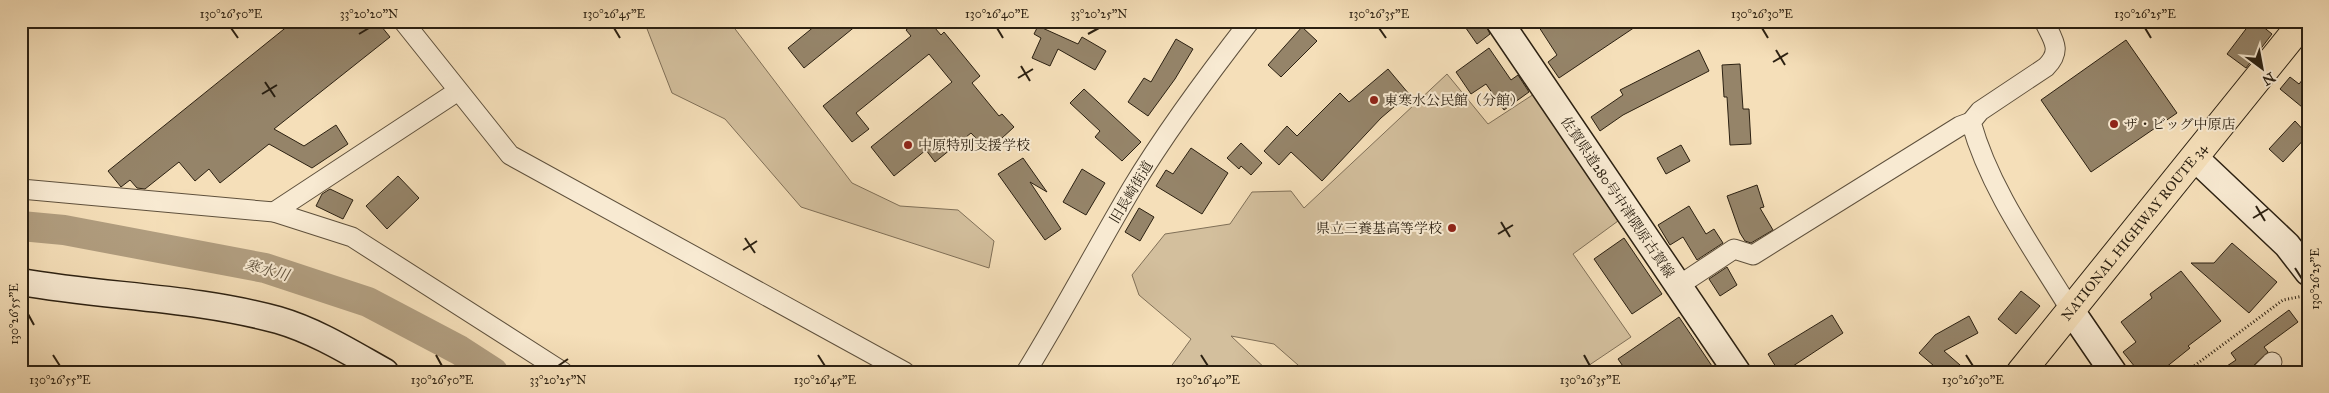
<svg xmlns="http://www.w3.org/2000/svg" width="2329" height="393" font-family="'IM FELL Great Primer','Noto Serif JP',serif">
	<style>
		.green { fill: #d3bf9d; stroke: #807058 }
		.lines { fill: none; stroke-linecap: round; stroke-linejoin: round }
		.river { stroke: #b19e80; stroke-width: 30 }
		.building { fill: #958469; stroke: #2c2112 }
		.street-casing { stroke: #5e503c; stroke-width: 21 }
		.secondary-casing { stroke: #2c2112; stroke-width: 29 }
		.highway-casing { stroke: #2c2112; stroke-width: 30 }
		.path { stroke: #2c2112; stroke-width: 3; stroke-dasharray: 1 2.5; stroke-linecap: butt }
		.street { stroke: #f8ead2; stroke-width: 19 }
		.secondary { stroke: #f8ead2; stroke-width: 26 }
		.highway { stroke: #f5dfb9; stroke-width: 28 }
		.ticks { fill: none; stroke: #2c2112; stroke-width: 2 }
		.poi-dot { fill: #8f2418; stroke: #f8ead2; stroke-width: 2 }
		.labels { text-anchor: middle; stroke-width: 4; stroke-linejoin: round; paint-order: stroke }
		.poi-label { font-size: 14px; fill: #2c2112; stroke: #f8ead2; text-anchor: start }
		.street-label { font-size: 14px; fill: #2c2112; stroke: #f8ead2 }
		.water-label { font-size: 15px; font-style: italic; fill: #5b4d38; stroke: #f8ead2 }
		.neatline { fill: none; stroke: #2c2112; stroke-width: 2 }
		.ticks-label { font-size: 12px; text-anchor: middle; fill: #2c2112 }
	</style>
	<rect width="100%" height="100%" fill="#f5dfb9"/>
	<filter id="stains"><feTurbulence type="fractalNoise" baseFrequency=".004" numOctaves="4"/><feColorMatrix values="0 0 0 0 .2 0 0 0 0 .09 0 0 0 0 .02 0 0 0 .5 -.17"/></filter>
	<radialGradient id="worn" r=".72"><stop offset=".6" stop-color="#630" stop-opacity="0"/><stop offset="1" stop-color="#630" stop-opacity=".3"/></radialGradient>
	<!-- green -->
	<g class="green">
		<polygon points="644,21 729,21 852,183 900,206 958,210 994,241 989,268 801,207 725,119 672,93"/>
		<polygon points="1058,21 1111,21 1108,24 1063,27"/>
		<polygon points="1447,74 1488,124 1534,94 1618,221 1573,254 1631,337 1579,372 1306,372 1274,344 1231,336 1269,372 1167,372 1191,339 1139,295 1132,275 1165,234 1230,224 1252,192 1291,191 1304,208"/>
	</g>
	<g class="lines">
		<!-- river -->
		<polyline class="river" points="21,226 64,230 265,268 368,302 459,350 493,372"/>
	</g>
	<!-- building -->
	<g class="building">
		<polygon points="294,21 377,21 390,37 274,129 304,146 336,125 348,144 312,168 269,144 220,183 209,169 195,181 179,162 145,189 137,188 130,180 121,187 108,171"/>
		<polygon points="821,21 862,21 804,68 788,48"/>
		<polygon points="917,21 929,21 941,35 944,32 980,76 972,83 999,116 1002,114 1014,127 988,151 971,133 935,162 926,150 894,176 871,147 952,82 929,54 856,113 869,129 852,142 823,106 911,36 906,30"/>
		<polygon points="1461,21 1484,21 1490,34 1477,44"/>
		<polygon points="1535,21 1644,21 1559,78 1548,62 1557,55"/>
		<polygon points="2252,21 2256,21 2272,34 2246,68 2227,54"/>
		<polygon points="1038,26 1078,44 1082,37 1106,51 1095,70 1058,49 1050,66 1032,58 1041,38 1034,34"/>
		<polygon points="1302,27 1317,41 1281,77 1268,65"/>
		<polygon points="1176,39 1193,49 1175,79 1148,116 1128,102 1144,78 1151,82"/>
		<polygon points="2126,40 2177,113 2091,172 2041,100"/>
		<polygon points="1489,48 1511,80 1518,75 1529,92 1504,110 1486,84 1471,94 1456,72"/>
		<polygon points="1699,50 1709,71 1623,115 1600,131 1591,117 1623,95 1620,90"/>
		<polygon points="1740,64 1743,109 1749,109 1751,144 1730,145 1727,97 1724,97 1722,65"/>
		<polygon points="1388,69 1409,94 1381,118 1322,181 1291,152 1279,165 1264,151 1287,126 1297,136 1340,93 1349,102"/>
		<polygon points="2308,73 2308,100 2302,107 2280,89 2290,77 2299,84"/>
		<polygon points="1084,89 1141,142 1122,161 1095,137 1100,131 1070,103"/>
		<polygon points="2295,121 2308,135 2283,162 2269,149"/>
		<polygon points="1241,143 1262,163 1251,175 1241,166 1239,169 1227,158"/>
		<polygon points="1681,145 1690,161 1666,174 1657,158"/>
		<polygon points="1191,148 1228,173 1202,214 1156,186 1166,170 1173,174"/>
		<polygon points="1023,158 1047,192 1030,182 1061,229 1045,240 998,174"/>
		<polygon points="1082,169 1105,183 1086,215 1063,202"/>
		<polygon points="398,176 419,198 387,229 366,206"/>
		<polygon points="1757,185 1764,207 1760,208 1773,230 1751,243 1745,241 1740,233 1727,196"/>
		<polygon points="330,189 353,200 343,219 316,206 322,194"/>
		<polygon points="1689,206 1706,234 1714,229 1723,243 1697,260 1683,237 1670,245 1658,225"/>
		<polygon points="1139,208 1154,217 1140,241 1125,232"/>
		<polygon points="1624,238 1662,294 1632,314 1594,259"/>
		<polygon points="2232,243 2277,282 2249,313 2191,263 2214,263"/>
		<polygon points="1727,267 1737,285 1720,296 1709,279"/>
		<polygon points="2181,271 2221,321 2188,346 2190,348 2160,372 2139,372 2123,352 2136,342 2121,322 2152,298 2150,294"/>
		<polygon points="2021,291 2040,306 2016,334 1998,319"/>
		<polygon points="2289,310 2298,322 2264,347 2268,352 2252,367 2245,372 2218,372 2236,360 2231,353"/>
		<polygon points="1832,315 1843,333 1784,372 1779,372 1768,354"/>
		<polygon points="1969,316 1978,333 1944,351 1968,372 1941,372 1919,353 1935,335"/>
		<polygon points="1679,317 1716,372 1627,372 1618,359"/>
	</g>
	<g class="lines">
		<defs>
			<g id="street">
				<polyline points="403,21 510,155 905,372"/>
				<path d="M2044,21C2053,40 2063,50 2046,67L1980,111L1971,122C1990,190 2034,250 2070,309"/>
				<polyline points="21,189 274,212 352,237 563,372"/>
				<polyline points="274,212 458,91"/>
				<polyline points="1678,286 1734,249 1753,255 1960,126 1971,122"/>
				<path d="M1026,372C1063,312 1096,249 1132,188C1167,130 1208,75 1250,21"/>
				<polyline points="2262,372 2272,362"/>
			</g>
			<g id="secondary">
				<polyline points="1499,21 1737,372"/>
				<polyline points="2195,158 2287,245 2308,272"/>
				<path d="M21,282C107,297 194,297 278,320C316,331 351,353 385,372"/>
				<polyline points="2070,309 2113,372"/>
			</g>
			<g id="highway">
				<path id="s1" d="M2021,372L2304,21"/>
			</g>
		</defs>
		<!-- street casing -->
		<use href="#street" class="street-casing"/>
		<!-- secondary casing -->
		<use href="#secondary" class="secondary-casing"/>
		<!-- highway casing -->
		<use href="#highway" class="highway-casing"/>
		<!-- path -->
		<polyline class="path" points="2186,372 2283,300 2308,295"/>
		<!-- street -->
		<use href="#street" class="street"/>
		<!-- secondary -->
		<use href="#secondary" class="secondary"/>
		<!-- highway -->
		<use href="#highway" class="highway"/>
	</g>
	<!-- ticks -->
	<path class="ticks" d="M231,28L238,38M614,28L620,38M997,28L1003,38M1379,28L1386,38M1762,28L1768,38M2145,28L2151,38M359,34L369,28M1088,34L1099,28M1776,50L1785,65M1773,62L1788,53M1021,66L1030,81M1018,78L1033,69M265,82L275,97M262,94L277,85M2256,206L2265,221M2253,218L2268,209M1501,222L1510,237M1498,234L1513,225M745,238L755,253M743,250L757,241M2295,268L2302,279M28,314L34,325M53,355L60,366M436,355L442,366M818,355L825,366M1201,355L1208,366M1584,355L1590,366M1966,355L1973,366M558,366L568,359"/>
	<!-- markers -->
	<g class="poi-dot">
		<circle cx="1374" cy="100" r="5"/>
		<circle cx="2114" cy="124" r="5"/>
		<circle cx="908" cy="145" r="5"/>
		<circle cx="1452" cy="228" r="5"/>
	</g>
	<g class="labels">
		<!-- poi labels -->
		<g class="poi-label">
			<text x="1384" y="105">東寒水公民館（分館）</text>
			<text x="2124" y="129">ザ・ビッグ中原店</text>
			<text x="918" y="150">中原特別支援学校</text>
			<text x="1442" y="233" text-anchor="end">県立三養基高等学校</text>
		</g>
		<!-- street labels -->
		<g class="street-label">
			<text transform="translate(1131 192) rotate(-59)" y="5">旧長崎街道</text>
			<text transform="translate(1618 197) rotate(56)" y="5">佐賀県道280号中津隈原古賀線</text>
			<text dy="5" stroke="none"><textPath href="#s1" startOffset="180">NATIONAL HIGHWAY ROUTE 34</textPath></text>
		</g>
		<!-- water labels -->
		<g class="water-label">
			<text transform="translate(267 270) rotate(15)" y="5">寒水川</text>
		</g>
	</g>
	<!-- margin -->
	<rect width="2329" height="393" fill="none" stroke="#f5dfb9" stroke-width="55"/>
	<!-- north arrow -->
	<g transform="translate(2262 68) rotate(148)" stroke="#f8ead2" stroke-width="4" paint-order="stroke">
	<path d="M0-4L9 19L0 12L-9 19Z" fill="#2c2112"/>
	<text y="-8" font-size="14" font-weight="bold" text-anchor="middle" fill="#2c2112">N</text>
	</g>
	<rect x="28" y="28" width="2274" height="338" class="neatline"/>
	<g class="ticks-label">
		<text x="231" y="18">130°26'50"E</text>
		<text x="369" y="18">33°20'20"N</text>
		<text x="614" y="18">130°26'45"E</text>
		<text x="997" y="18">130°26'40"E</text>
		<text x="1099" y="18">33°20'25"N</text>
		<text x="1379" y="18">130°26'35"E</text>
		<text x="1762" y="18">130°26'30"E</text>
		<text x="2145" y="18">130°26'25"E</text>
		<text transform="translate(2315 279) rotate(-90)" y="4">130°26'25"E</text>
		<text transform="translate(14 314) rotate(-90)" y="4">130°26'55"E</text>
		<text x="60" y="384">130°26'55"E</text>
		<text x="442" y="384">130°26'50"E</text>
		<text x="558" y="384">33°20'25"N</text>
		<text x="825" y="384">130°26'45"E</text>
		<text x="1208" y="384">130°26'40"E</text>
		<text x="1590" y="384">130°26'35"E</text>
		<text x="1973" y="384">130°26'30"E</text>
	</g>
	<rect width="100%" height="100%" filter="url(#stains)"/>
	<rect width="100%" height="100%" fill="url(#worn)"/>
</svg>
